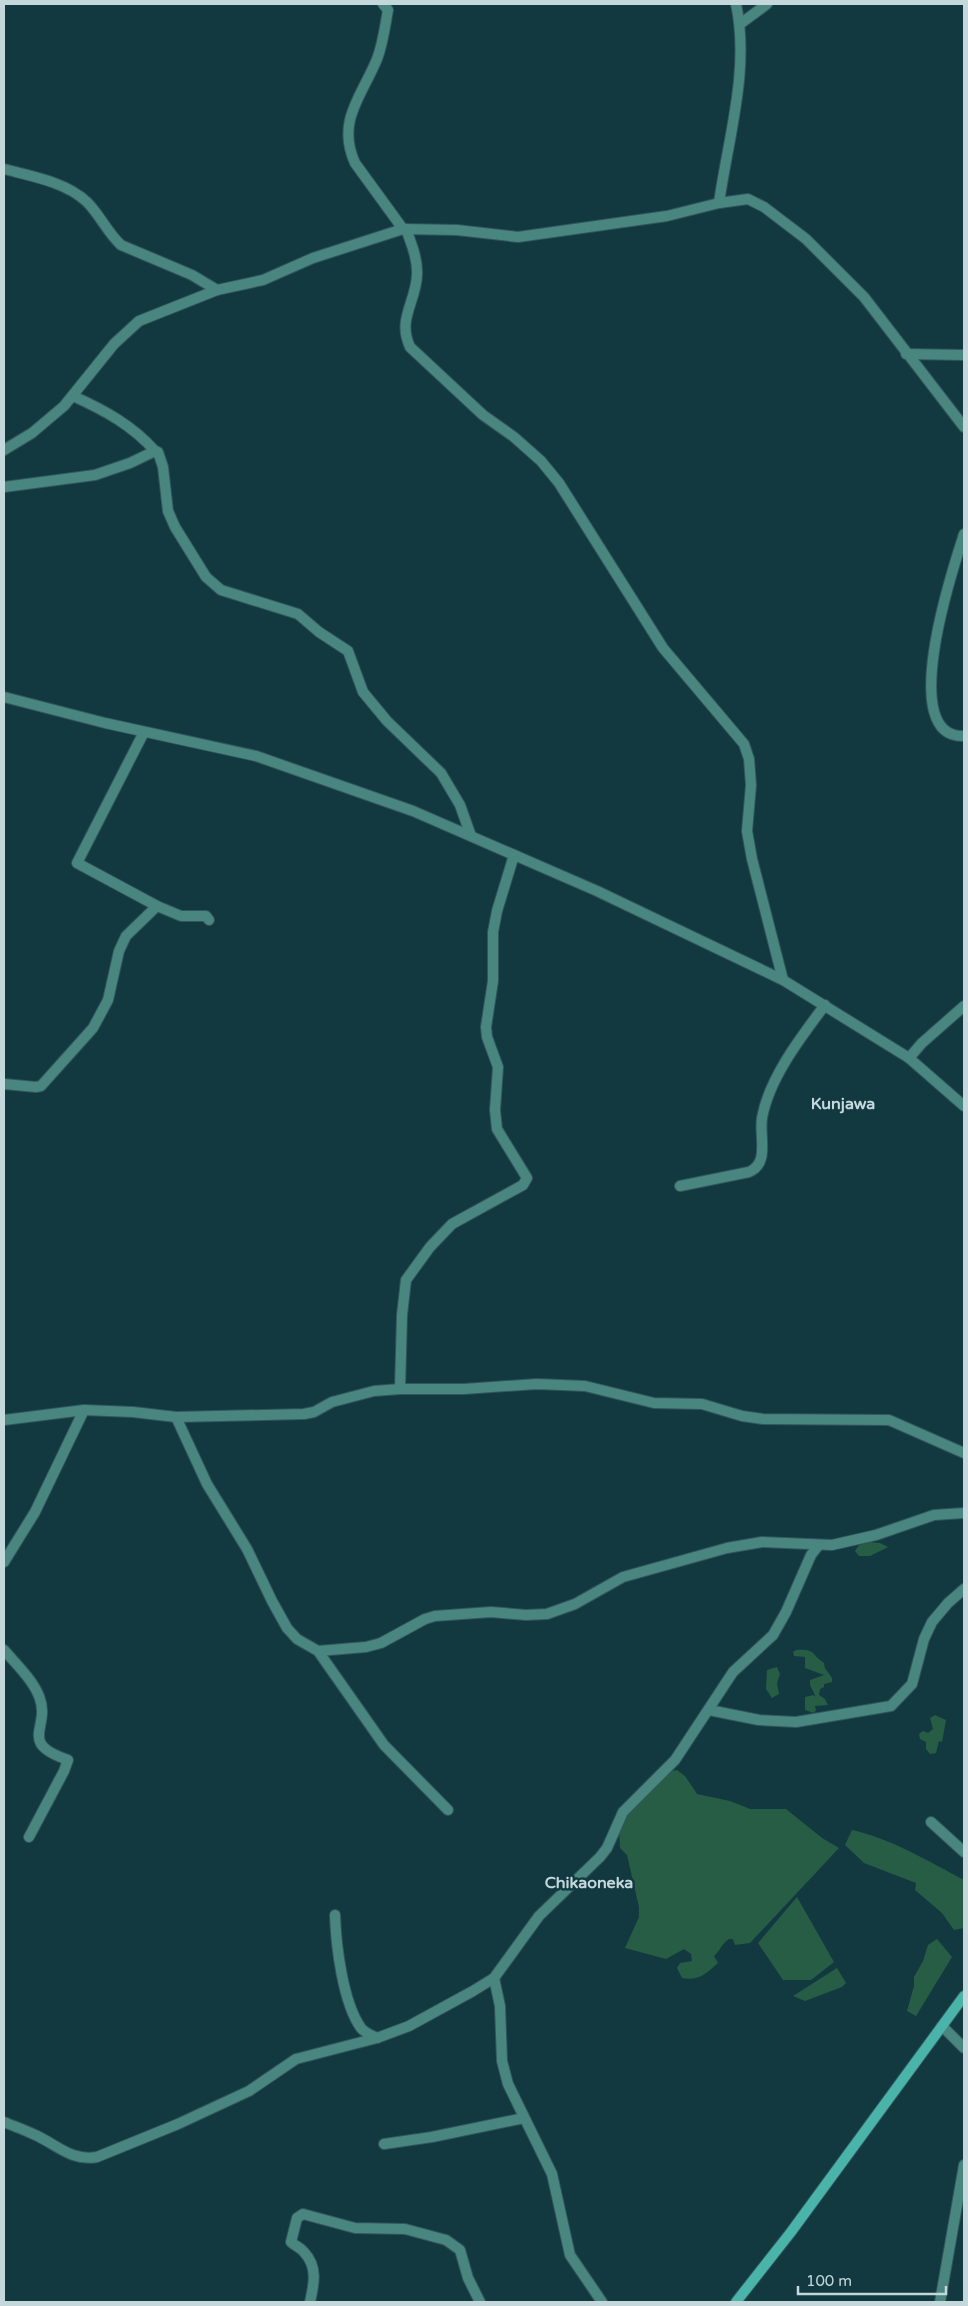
<svg xmlns="http://www.w3.org/2000/svg" width="968" height="2306" font-family="'Varela Round',sans-serif">
	<style>
		.green { fill: #275d44 }
		.lines { fill: none; stroke-linecap: round; stroke-linejoin: round }
		.street-casing { stroke: #32565c; stroke-width: 12 }
		.secondary-casing { stroke: #32565c; stroke-width: 12 }
		.street { stroke: #49867f; stroke-width: 10 }
		.secondary { stroke: #4bb4aa; stroke-width: 10 }
		.labels { text-anchor: middle; stroke-width: 5; stroke-linejoin: round; paint-order: stroke }
		.quarter-label { font-size: 16px; font-weight: bold; fill: #c4d8dc; stroke: #123940 }
	</style>
	<rect width="100%" height="100%" fill="#123940"/>
	<!-- green -->
	<g class="green">
		<polygon points="869,1542 880,1543 888,1547 870,1556 859,1556 855,1551 859,1545"/>
		<path d="M796,1650C817,1649 810,1654 824,1663L825,1668L832,1678V1682L824,1684V1687L820,1689L819,1695L825,1699L828,1705L815,1706L816,1710L814,1713L805,1710V1697L814,1695L816,1697L810,1685V1680L824,1675L805,1668V1657L794,1656L793,1652Z"/>
		<polygon points="777,1667 780,1674 777,1683 779,1694 772,1698 766,1689 767,1670"/>
		<polygon points="935,1715 946,1720 942,1742 939,1741 936,1753 930,1754 926,1749 926,1742 920,1739 919,1734 923,1731 928,1733 933,1729 930,1718"/>
		<path d="M677,1770L685,1776L697,1794L730,1801L750,1809H786L822,1838L839,1848L750,1943L735,1945L733,1939H729C722,1943 720,1951 714,1956L718,1963C706,1974 699,1981 682,1978L677,1968L680,1963L692,1961L691,1954L684,1949L666,1959L625,1948L639,1917V1907L627,1855L620,1848L619,1831L622,1818L666,1772Z"/>
		<path d="M852,1830C892,1839 928,1861 964,1880V1928L954,1930L942,1913L915,1890L916,1883L864,1863L845,1845Z"/>
		<polygon points="797,1897 834,1962 811,1980 783,1980 758,1943"/>
		<polygon points="937,1939 952,1957 916,2016 907,2011 914,1986 914,1977 923,1961 928,1945"/>
		<polygon points="837,1968 846,1983 842,1987 805,2001 793,1996"/>
	</g>
	<g class="lines">
		<defs>
			<g id="street">
				<path d="M383,4L388,10C385,26 383,44 377,59C362,96 336,121 355,163L403,229"/>
				<polyline points="740,24 767,4"/>
				<path d="M4,169C31,176 66,182 87,202C100,215 107,232 121,245L192,275L217,290"/>
				<path d="M719,203C728,138 750,70 736,4"/>
				<path d="M406,229C411,243 418,259 417,275C416,302 397,319 410,347L483,415L514,437L541,461L559,483L663,648L744,744L749,759L751,785L747,831L752,859L783,980"/>
				<polyline points="906,354 964,355"/>
				<path d="M73,396C104,410 132,425 155,451"/>
				<polyline points="4,450 32,433 64,406 114,344 139,321 217,290 263,280 313,258 403,229 457,230 518,237 667,216 719,203 748,199 764,207 806,239 864,297 964,427"/>
				<polyline points="4,487 95,475 130,463 155,451 158,452 163,467 168,511 175,527 206,577 221,590 298,614 319,632 348,651 363,692 387,721 441,773 460,805 471,836"/>
				<path d="M964,534C953,568 896,739 964,736"/>
				<polyline points="4,697 105,723 256,756 413,811 597,891 783,980 909,1058 964,1106"/>
				<polyline points="144,732 77,863 157,906 181,916 206,916 209,920"/>
				<polyline points="909,1058 922,1043 964,1006"/>
				<polyline points="4,1084 36,1087 41,1086 93,1028 108,1000 119,951 126,936 157,906"/>
				<path d="M680,1186L749,1172C770,1163 759,1137 762,1118C769,1078 801,1037 825,1005"/>
				<polyline points="400,1389 402,1315 406,1280 430,1247 452,1224 523,1185 527,1178 497,1129 495,1110 498,1067 487,1037 486,1027 493,981 493,932 497,911 514,855"/>
				<polyline points="176,1417 207,1484 247,1549 272,1601 287,1628 297,1639 318,1651 384,1745 448,1810"/>
				<polyline points="4,1420 84,1410 133,1412 176,1417 304,1414 314,1412 332,1402 374,1391 400,1389 464,1389 537,1384 585,1386 654,1403 702,1404 742,1416 763,1419 889,1420 964,1453"/>
				<polyline points="4,1562 35,1512 84,1410"/>
				<path d="M4,1650C16,1664 32,1679 39,1696C52,1728 16,1742 68,1760L64,1771L29,1837"/>
				<polyline points="318,1651 366,1647 381,1643 425,1619 435,1616 491,1612 526,1615 547,1614 575,1604 623,1577 727,1548 762,1542 832,1545 876,1535 934,1515 964,1513"/>
				<polyline points="709,1710 759,1720 796,1722 891,1706 912,1684 924,1639 932,1622 948,1603 964,1589"/>
				<polyline points="931,1822 964,1852"/>
				<path d="M335,1915C336,1946 343,2003 361,2028C365,2033 371,2035 377,2038"/>
				<polyline points="494,1978 500,2006 502,2061 508,2084 552,2174 570,2255 602,2302"/>
				<polyline points="942,2026 964,2048"/>
				<path d="M4,2122C13,2126 23,2129 33,2134C55,2143 71,2162 97,2157L178,2124L249,2091L296,2059L377,2038L409,2026L473,1991L494,1978L539,1916L600,1857L607,1848L623,1812L675,1760L733,1672L773,1635L786,1612L811,1555L818,1546"/>
				<polyline points="384,2144 432,2137 524,2118"/>
				<path d="M310,2302C314,2284 318,2267 304,2252C300,2247 295,2246 291,2242L297,2218L303,2214L355,2228L405,2229L446,2240L460,2250L468,2278L480,2302"/>
				<polyline points="940,2302 964,2165"/>
			</g>
			<polyline id="secondary" points="736,2302 791,2232 964,1996"/>
		</defs>
		<!-- street casing -->
		<use href="#street" class="street-casing"/>
		<!-- secondary casing -->
		<use href="#secondary" class="secondary-casing"/>
		<!-- street -->
		<use href="#street" class="street"/>
		<!-- secondary -->
		<use href="#secondary" class="secondary"/>
	</g>
	<g class="labels">
		<!-- quarter labels -->
		<g class="quarter-label">
			<text x="843" y="1109">Kunjawa</text>
			<text x="589" y="1888">Chikaoneka</text>
		</g>
	</g>
	<!-- border -->
	<rect width="968" height="2306" fill="none" stroke="#c4d8dc" stroke-width="10"/>
	<!-- scale -->
	<path d="M798 2286v8h148v-8" fill="none" stroke="#c4d8dc" stroke-width="2.5"/>
	<text x="806" y="2286" font-size="15" fill="#c4d8dc" stroke="#123940" stroke-width="4" paint-order="stroke">100 m</text>
</svg>
